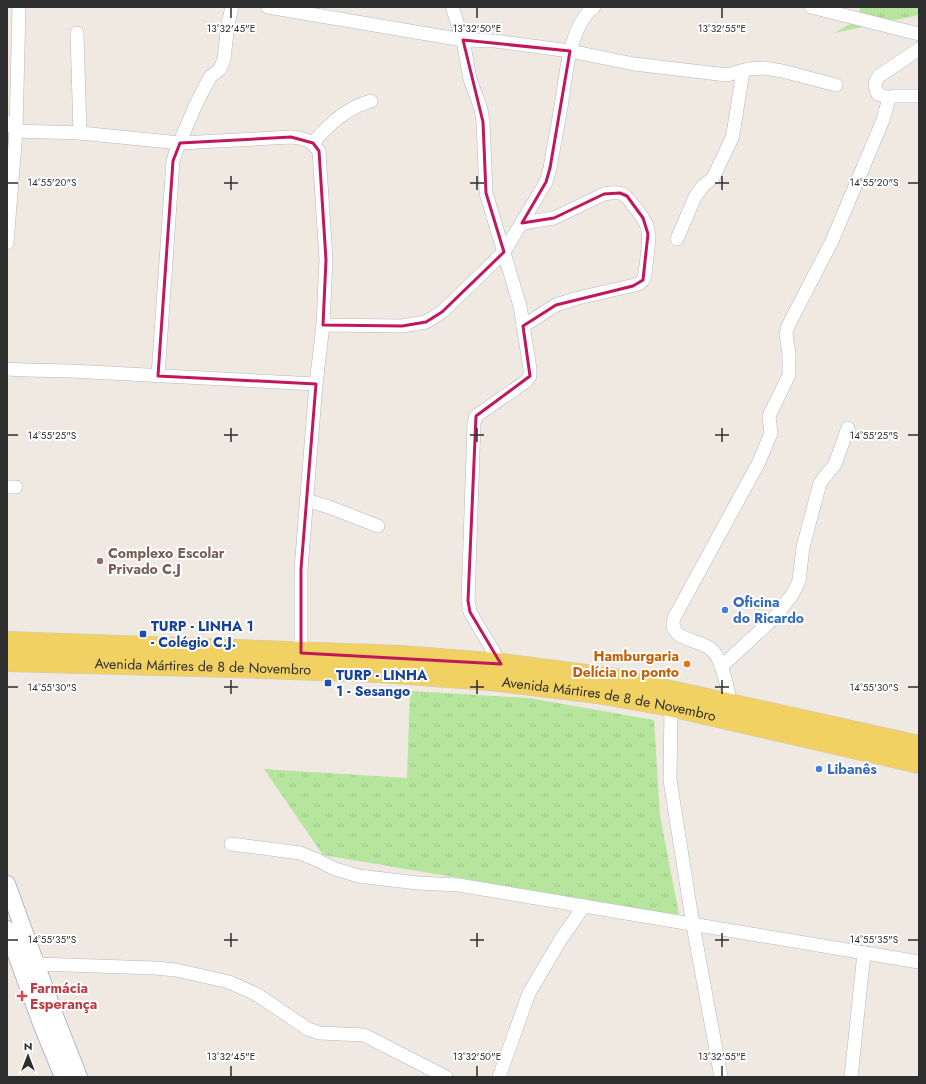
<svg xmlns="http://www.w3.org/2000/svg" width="926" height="1084" font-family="Jost,sans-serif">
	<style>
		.grass { fill: url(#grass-tufts) }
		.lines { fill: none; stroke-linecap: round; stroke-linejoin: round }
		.minor-casing { stroke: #b4b7c1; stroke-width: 14 }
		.tertiary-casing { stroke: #b4b7c1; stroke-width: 18 }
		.primary-casing { stroke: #c9c9c9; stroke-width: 22 }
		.minor { stroke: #fff; stroke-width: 13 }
		.tertiary { stroke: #fff; stroke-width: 16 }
		.primary { stroke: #f2d163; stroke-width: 21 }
		.marked { fill: none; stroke: #c2185b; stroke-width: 3; stroke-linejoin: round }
		.ticks { fill: none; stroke: #2e2e2e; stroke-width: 1.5 }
		.education-dot { fill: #8d6e63; stroke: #fff; stroke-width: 1.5 }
		.shop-dot { fill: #3f7fe0; stroke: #fff; stroke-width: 1.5 }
		.transit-dot { fill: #1a4fb4; stroke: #fff; stroke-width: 1.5 }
		.food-dot { fill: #e8710a; stroke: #fff; stroke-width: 1.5 }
		.health-dot { fill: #e0444e; stroke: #fff; stroke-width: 1.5 }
		.labels { text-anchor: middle; stroke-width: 4; stroke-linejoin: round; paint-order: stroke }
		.education-label { font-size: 14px; font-weight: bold; fill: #785e54; stroke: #fff; text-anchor: start }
		.shop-label { font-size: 14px; font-weight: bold; fill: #366cbe; stroke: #fff; text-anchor: start }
		.transit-label { font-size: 14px; font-weight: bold; fill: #164399; stroke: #fff; text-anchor: start }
		.food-label { font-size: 14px; font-weight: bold; fill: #c56008; stroke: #fff; text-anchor: end }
		.street-label { font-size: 14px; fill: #2e2e2e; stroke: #fff }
		.health-label { font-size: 14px; font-weight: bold; fill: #be3a42; stroke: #fff; text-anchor: start }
		.ticks-label { font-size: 10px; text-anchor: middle; fill: #2e2e2e; stroke: #fff; stroke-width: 4; stroke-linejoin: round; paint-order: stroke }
	</style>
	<defs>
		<pattern id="grass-tufts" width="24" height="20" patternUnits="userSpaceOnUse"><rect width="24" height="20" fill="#b6e59e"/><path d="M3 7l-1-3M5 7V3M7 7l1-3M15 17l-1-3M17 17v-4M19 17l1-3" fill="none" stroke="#9dc588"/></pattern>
	</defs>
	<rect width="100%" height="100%" fill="#efe9e1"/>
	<!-- grass -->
	<g class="grass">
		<polygon points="861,7 919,7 919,15 834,33 854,22"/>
		<polygon points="410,691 529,698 654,720 660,815 679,915 323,855 264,769 407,778"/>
	</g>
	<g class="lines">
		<defs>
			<g id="minor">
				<polyline points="268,7 463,40 495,41 570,51 634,64 727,75 748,69 764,68 782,71 836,85"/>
				<polyline points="452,7 463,40 470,79 481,109 483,122 486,193 520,306 530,369 530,376 525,382 476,416 474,423 468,601 470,612 501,664"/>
				<polyline points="811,7 919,34"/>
				<polyline points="77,33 80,133"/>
				<path d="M919,49L879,76C874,83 874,86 878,94L889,98L893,96H919"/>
				<path d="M7,122L16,131L80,133L180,143L291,137C305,138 310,140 319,151L326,260L323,325L316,384L301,569V653"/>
				<path d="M313,143C328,125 348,107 371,101"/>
				<path d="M522,223L554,218L604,194C620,191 624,192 633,205C638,211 644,218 647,226C651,238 646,261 645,275L643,280L639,284L578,298L556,305L523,326"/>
				<polyline points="677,239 695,197 703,186 713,178 732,138 734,128 743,71"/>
				<polyline points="7,243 16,131 19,7"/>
				<path d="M323,325L402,326L426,322L442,312L504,252L546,182L550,168C554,146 558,123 562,101C566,73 570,25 594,7"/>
				<polyline points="7,369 26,370 71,371 316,384"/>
				<polyline points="158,376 173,161 176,151 196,104 210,77 220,69 224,59 228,24 232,7"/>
				<polyline points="7,487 16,487"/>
				<polyline points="306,500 329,507 378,526"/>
				<path d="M721,667L775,617L792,595L799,581L803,547L820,483C825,476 830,471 835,464L848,428"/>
				<path d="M731,704C727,689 723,659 711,649C698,639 667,640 674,618L759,462L771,433L769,416L789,375V354L786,334L788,326L832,241L883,120L889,98"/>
				<polyline points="671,706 670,780 693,925 721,1077"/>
				<polyline points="231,844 300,853 317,860 335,869 359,876 417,883 458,885 919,962"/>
				<polyline points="37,964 155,968 176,970 229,982 256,994 308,1029 320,1033 364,1035 446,1077"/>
				<polyline points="499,1077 529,993 561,939 584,906"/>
				<polyline points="851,1077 864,953"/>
			</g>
			<g id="tertiary">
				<polyline points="7,884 57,1021 79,1077"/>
				<polyline points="7,929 42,1026 63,1077"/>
			</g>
			<g id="primary">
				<polyline points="7,642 401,656 501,664 609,678 666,690 919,746"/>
				<path id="s1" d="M7,661L235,667L380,672L490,680L598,693L671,706L919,763"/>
			</g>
		</defs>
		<!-- minor casing -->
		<use href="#minor" class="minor-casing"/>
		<!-- tertiary casing -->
		<use href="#tertiary" class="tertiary-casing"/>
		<!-- primary casing -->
		<use href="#primary" class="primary-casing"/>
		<!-- minor -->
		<use href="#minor" class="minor"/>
		<!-- tertiary -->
		<use href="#tertiary" class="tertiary"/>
		<!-- primary -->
		<use href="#primary" class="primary"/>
	</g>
	<!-- marked area -->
	<path class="marked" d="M463,40L570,51L550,168L546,182L522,223L554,218L604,194L620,193L627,196L643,218L648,234L643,280L633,286L556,305L523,326L530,376L476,416L468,601L470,612L501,664L301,653V569L316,384L158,376L173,161L180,143L291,137L313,143L319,151L326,260L323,325L402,326L426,322L442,312L504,252L486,193L483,122Z"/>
	<!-- ticks -->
	<path class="ticks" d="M231,8V18M477,8V18M722,8V18M231,176V190M477,176V190M722,176V190M8,183H18M224,183H238M470,183H484M715,183H729M908,183H918M231,428V442M477,428V442M722,428V442M8,435H18M224,435H238M470,435H484M715,435H729M908,435H918M231,680V694M477,680V694M722,680V694M8,687H18M224,687H238M470,687H484M715,687H729M908,687H918M231,933V947M477,933V947M722,933V947M8,940H18M224,940H238M470,940H484M715,940H729M908,940H918M231,1066V1076M477,1066V1076M722,1066V1076"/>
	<!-- markers -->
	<circle class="education-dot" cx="100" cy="561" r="4"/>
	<g class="shop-dot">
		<circle cx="725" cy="610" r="4"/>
		<circle cx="819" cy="769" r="4"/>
	</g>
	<g class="transit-dot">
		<rect x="139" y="630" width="8" height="8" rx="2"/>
		<rect x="324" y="679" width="8" height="8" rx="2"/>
	</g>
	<circle class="food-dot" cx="687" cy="664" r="4"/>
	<path class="health-dot" d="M20 990h4v4h4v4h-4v4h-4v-4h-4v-4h4z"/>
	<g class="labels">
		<!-- education labels -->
		<g class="education-label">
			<text x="108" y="558">Complexo Escolar<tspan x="108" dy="16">Privado C.J</tspan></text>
		</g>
		<!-- shop labels -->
		<g class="shop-label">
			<text x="733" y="607">Oficina<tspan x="733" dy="16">do Ricardo</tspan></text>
			<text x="827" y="774">Libanês</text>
		</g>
		<!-- transit labels -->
		<g class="transit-label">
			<text x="151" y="631">TURP - LINHA 1<tspan x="151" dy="16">- Colégio C.J.</tspan></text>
			<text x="336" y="680">TURP - LINHA<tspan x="336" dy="16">1 - Sesango</tspan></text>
		</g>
		<!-- food labels -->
		<g class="food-label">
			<text x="679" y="661">Hamburgaria<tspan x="679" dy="16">Delícia no ponto</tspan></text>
		</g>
		<!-- street labels -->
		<g class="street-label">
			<text dy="5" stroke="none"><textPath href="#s1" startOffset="196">Avenida Mártires de 8 de Novembro</textPath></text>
			<text dy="5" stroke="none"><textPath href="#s1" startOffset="604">Avenida Mártires de 8 de Novembro</textPath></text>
		</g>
		<!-- health labels -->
		<g class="health-label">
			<text x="30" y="993">Farmácia<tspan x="30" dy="16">Esperança</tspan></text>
		</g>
	</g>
	<g class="ticks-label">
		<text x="231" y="32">13°32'45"E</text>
		<text x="477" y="32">13°32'50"E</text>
		<text x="722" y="32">13°32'55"E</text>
		<text x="52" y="186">14°55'20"S</text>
		<text x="874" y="186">14°55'20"S</text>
		<text x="52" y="439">14°55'25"S</text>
		<text x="874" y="439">14°55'25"S</text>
		<text x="52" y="691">14°55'30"S</text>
		<text x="874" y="691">14°55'30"S</text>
		<text x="52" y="943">14°55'35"S</text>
		<text x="874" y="943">14°55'35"S</text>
		<text x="231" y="1060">13°32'45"E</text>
		<text x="477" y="1060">13°32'50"E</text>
		<text x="722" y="1060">13°32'55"E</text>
	</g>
	<!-- border -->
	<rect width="926" height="1084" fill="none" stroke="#2e2e2e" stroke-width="16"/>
	<!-- north arrow -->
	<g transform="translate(28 1056)" stroke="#ffffff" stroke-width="3" paint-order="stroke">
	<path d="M0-3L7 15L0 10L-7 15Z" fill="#2e2e2e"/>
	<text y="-6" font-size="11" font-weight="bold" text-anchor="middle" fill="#2e2e2e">N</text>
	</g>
</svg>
